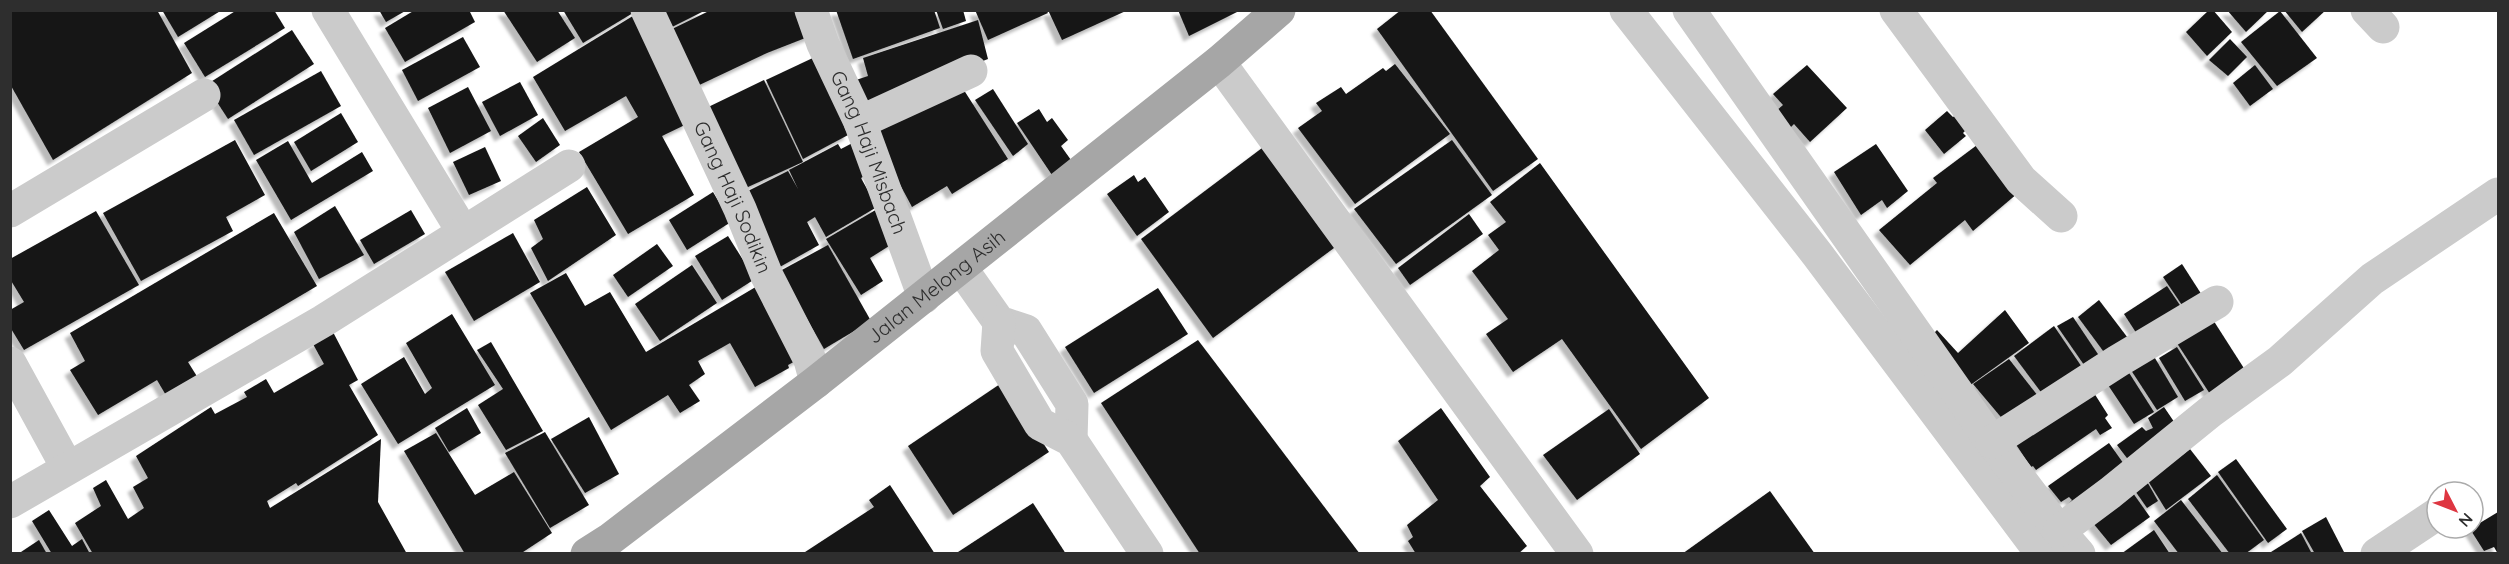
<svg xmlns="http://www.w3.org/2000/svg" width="2509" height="564" font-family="Quicksand,sans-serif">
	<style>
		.building { fill: #151515; filter: url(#shadow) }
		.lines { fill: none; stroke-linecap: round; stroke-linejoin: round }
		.minor { stroke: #cbcbcb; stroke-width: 33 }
		.major { stroke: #a6a6a6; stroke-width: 33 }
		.labels { text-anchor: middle; stroke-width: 6; stroke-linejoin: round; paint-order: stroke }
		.street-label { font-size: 20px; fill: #2e2e2e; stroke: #fff }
	</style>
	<defs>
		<filter id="shadow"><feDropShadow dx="-5.5" dy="5.5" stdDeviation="1.5" flood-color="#0004"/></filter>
	</defs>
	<rect width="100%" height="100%" fill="#fff"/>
	<!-- building -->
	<g class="building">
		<polygon points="10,10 157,10 192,73 53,160 10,84"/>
		<polygon points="162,10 222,10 178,37"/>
		<polygon points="237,10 274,10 285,28 205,77 184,43"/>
		<polygon points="379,10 407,10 386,22"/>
		<polygon points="415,10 469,10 475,22 405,62 385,28"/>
		<polygon points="503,10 557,10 575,38 537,62"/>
		<polygon points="563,10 638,10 583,43"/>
		<polygon points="664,10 706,10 672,27"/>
		<polygon points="711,10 805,10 813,35 767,53 693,88 670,30"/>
		<polygon points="836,10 934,10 940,28 853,59"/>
		<polygon points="936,10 963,10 966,21 943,29"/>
		<polygon points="975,10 1046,10 1048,13 988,40"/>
		<polygon points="1048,10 1128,10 1062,40"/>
		<polygon points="1178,10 1241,10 1189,36"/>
		<polygon points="1401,10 1430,10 1538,159 1493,191 1377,29"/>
		<polygon points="2209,10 2213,10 2232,32 2207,56 2186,32"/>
		<polygon points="2227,10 2269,10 2246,32"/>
		<polygon points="2284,10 2326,10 2302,32"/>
		<polygon points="641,11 689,123 662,136 694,195 628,234 579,152 638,117 626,96 565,131 533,77"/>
		<polygon points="2280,11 2317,58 2277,86 2241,42"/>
		<polygon points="978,20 988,59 858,110 847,83 868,76 863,58"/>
		<polygon points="292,30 314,64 228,119 206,85"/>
		<polygon points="463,37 480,67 418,101 402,70"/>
		<polygon points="2230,39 2247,57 2228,76 2209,60"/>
		<polygon points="817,56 850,134 803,159 766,80"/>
		<polygon points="1395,64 1450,134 1355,204 1298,128 1322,111 1316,103 1341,87 1346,94 1383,68 1386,71"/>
		<polygon points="1807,65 1847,108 1810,142 1794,124 1790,128 1776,111 1783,105 1773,94"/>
		<polygon points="2255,65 2273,89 2250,106 2233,83"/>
		<polygon points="321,71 341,106 254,155 234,120"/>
		<polygon points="764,80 803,162 737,192 700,111"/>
		<polygon points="520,82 538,115 500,136 482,102"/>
		<polygon points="960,84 1008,159 952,194 947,186 912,207 872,132"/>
		<polygon points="468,87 491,131 450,153 428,108"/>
		<polygon points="993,89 1028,144 1013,156 975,100"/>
		<polygon points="1039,109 1047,122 1052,118 1068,140 1061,146 1071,160 1052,175 1017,123"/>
		<polygon points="1947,111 1953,117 1956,115 1967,129 1963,133 1966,136 1944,154 1925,130"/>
		<polygon points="341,113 358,142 311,171 294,142"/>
		<polygon points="543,118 560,145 536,162 518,136"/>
		<polygon points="860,139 875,169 861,178 877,207 826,237 815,217 807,222 819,245 778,268 738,196 788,171 798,189 789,170 838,144 841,149"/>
		<polygon points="235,140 265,195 226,217 233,231 141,281 103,213"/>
		<polygon points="1452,140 1492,195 1396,264 1354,209"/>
		<polygon points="288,141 312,183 362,152 373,171 291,220 256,160"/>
		<polygon points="1270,142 1342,242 1213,338 1141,239"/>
		<polygon points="1876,144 1908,191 1887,208 1882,200 1861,215 1834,172"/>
		<polygon points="1977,145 2018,193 1973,231 1965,220 1910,265 1879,230 1937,183 1933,178"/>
		<polygon points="485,147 501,181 469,195 453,162"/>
		<polygon points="1540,163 1709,398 1641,449 1562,339 1513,372 1486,334 1508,319 1472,271 1499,250 1488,235 1506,222 1490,202"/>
		<polygon points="1134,175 1138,182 1145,177 1169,212 1137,236 1107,194"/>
		<polygon points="587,187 616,235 548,281 531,248 543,239 534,220"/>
		<polygon points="713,192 731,222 687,250 669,220"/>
		<polygon points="335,206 364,255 319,279 294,232"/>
		<polygon points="879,208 897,241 870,258 883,281 861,295 826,239"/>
		<polygon points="411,210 425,234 374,264 360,240"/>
		<polygon points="96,211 139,285 24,350 10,327 10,310 24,302 10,279 10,259"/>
		<polygon points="274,213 317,286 188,362 198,378 167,397 157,380 98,415 70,370 85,361 70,333"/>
		<polygon points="1469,214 1483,234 1410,285 1398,268"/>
		<polygon points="513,233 540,282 474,321 445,272"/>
		<polygon points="728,236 755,279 722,300 695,256"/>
		<polygon points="657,244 673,266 628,297 613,275"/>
		<polygon points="828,245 871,321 824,349 780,271"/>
		<polygon points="2182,264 2209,306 2190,317 2163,277"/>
		<polygon points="692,265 717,303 660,341 635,304"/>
		<polygon points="566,273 585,306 610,292 646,352 759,285 801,358 788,365 789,368 755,387 730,343 698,361 705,374 689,385 700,401 680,413 668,395 611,430 530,293"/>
		<polygon points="2167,286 2188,317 2144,345 2124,314"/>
		<polygon points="1158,288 1188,334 1094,393 1065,347"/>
		<polygon points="2099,300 2134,346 2112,363 2078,317"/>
		<polygon points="2005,310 2029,343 1969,386 1932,335 1937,330 1958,353"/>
		<polygon points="2208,312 2247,373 2210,394 2171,334"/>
		<polygon points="452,314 495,385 398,444 361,384 404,357 425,394 432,388 406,343"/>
		<polygon points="2073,317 2106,366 2091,375 2057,326"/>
		<polygon points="2054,326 2088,376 2049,403 2014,356"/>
		<polygon points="333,332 358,380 349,385 378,435 298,486 296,483 267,501 270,508 381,439 378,502 407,554 93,554 75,523 101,506 93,488 106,480 128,519 144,508 133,487 148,478 136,456 211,407 215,414 247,397 244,392 266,379 274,393 324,364 313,344"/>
		<polygon points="1198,340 1360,554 1200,554 1101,403"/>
		<polygon points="491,342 543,431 506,450 478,405 503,389 477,350"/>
		<polygon points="2177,347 2204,390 2185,401 2159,358"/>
		<polygon points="2149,348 2178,397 2157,410 2127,364"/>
		<polygon points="2009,359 2045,405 2011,429 1973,384"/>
		<polygon points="2126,368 2154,412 2134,424 2106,382"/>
		<polygon points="1003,382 1049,452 953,515 908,446"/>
		<polygon points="2087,382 2108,415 2105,418 2112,428 2100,435 2096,429 2036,470 2033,466 2031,467 2009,434"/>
		<polygon points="2164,407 2179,429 2133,466 2117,445 2142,427 2146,431 2153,428 2148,418"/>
		<polygon points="467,408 481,433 449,452 435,428"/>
		<polygon points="1441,408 1490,477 1480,486 1527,546 1518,554 1416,554 1408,541 1413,537 1407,525 1438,500 1398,441"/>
		<polygon points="1609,409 1640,454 1577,500 1543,455"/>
		<polygon points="589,417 619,474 585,493 551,439"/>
		<polygon points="545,432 589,505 550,528 505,453"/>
		<polygon points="436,433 475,495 514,472 552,533 520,554 465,554 404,451"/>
		<polygon points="2109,443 2131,474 2066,507 2072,500 2069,497 2061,502 2048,486"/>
		<polygon points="2190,449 2211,476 2166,510 2148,481"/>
		<polygon points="2236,459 2287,529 2268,543 2218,472"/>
		<polygon points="2217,475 2264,540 2245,554 2230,554 2188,499"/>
		<polygon points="2145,478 2158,501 2147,508 2131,485"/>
		<polygon points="890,485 935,554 802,554 874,507 869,500"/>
		<polygon points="2128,486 2150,517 2111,545 2088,517"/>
		<polygon points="1770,491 1815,554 1682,554"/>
		<polygon points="2181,500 2223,554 2179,554 2154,521"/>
		<polygon points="1033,503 1066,554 955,554"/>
		<polygon points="49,510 72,546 82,539 90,554 52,554 32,521"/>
		<polygon points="2498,512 2498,554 2494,547 2484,551 2470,529"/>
		<polygon points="2326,517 2345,554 2315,554 2302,531"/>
		<polygon points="2154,530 2170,554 2121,554"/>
		<polygon points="2301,533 2312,554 2272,554 2271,552"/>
		<polygon points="39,540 47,554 18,554"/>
	</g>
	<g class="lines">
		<!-- minor -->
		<g class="minor">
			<polyline points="328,10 463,232"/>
			<path id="s1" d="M647,10L740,209L767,276L810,360L816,382"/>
			<path id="s2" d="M811,10L823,44L860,122L924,297"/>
			<polyline points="1626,10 1817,254 2042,554"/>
			<polyline points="1689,10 1992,442 2059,531 2079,554"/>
			<polyline points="1896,10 2021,180 2061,216"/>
			<polyline points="2367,10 2383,27"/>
			<polyline points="1219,62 1577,554"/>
			<polyline points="860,122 971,71"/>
			<polyline points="10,211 204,95"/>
			<polyline points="961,268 999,322 1026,331 1072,404 1071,440"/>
			<polyline points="999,322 997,351 1040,424 1071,440 1147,554"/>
			<polyline points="10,363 67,467"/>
			<polyline points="1992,442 2118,361 2217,302"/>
			<polyline points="10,502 323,321 569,166"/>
			<polyline points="2059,531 2110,493 2210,412 2280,361 2372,279 2498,194"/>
			<polyline points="2377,554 2437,514"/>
		</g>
		<!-- major -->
		<path class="major" id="s3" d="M587,554L609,540L816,382L1219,62L1279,10"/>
	</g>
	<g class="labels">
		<!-- street labels -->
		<g class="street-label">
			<text dy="7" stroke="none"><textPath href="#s2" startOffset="154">Gang Haji Misbach</textPath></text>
			<text dy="7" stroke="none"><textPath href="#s1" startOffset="206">Gang Haji Sodikin</textPath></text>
			<text dy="7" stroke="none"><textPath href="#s3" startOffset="440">Jalan Melong Asih</textPath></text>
		</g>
	</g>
	<!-- border -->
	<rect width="2509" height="564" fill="none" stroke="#2e2e2e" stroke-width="24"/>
	<!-- north arrow -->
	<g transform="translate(2455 510) rotate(132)"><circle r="28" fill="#ffffff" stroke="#ababab" stroke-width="1.5"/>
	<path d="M0-4.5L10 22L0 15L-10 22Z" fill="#de3641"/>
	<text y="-9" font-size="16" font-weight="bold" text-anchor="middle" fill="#2e2e2e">N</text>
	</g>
</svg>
